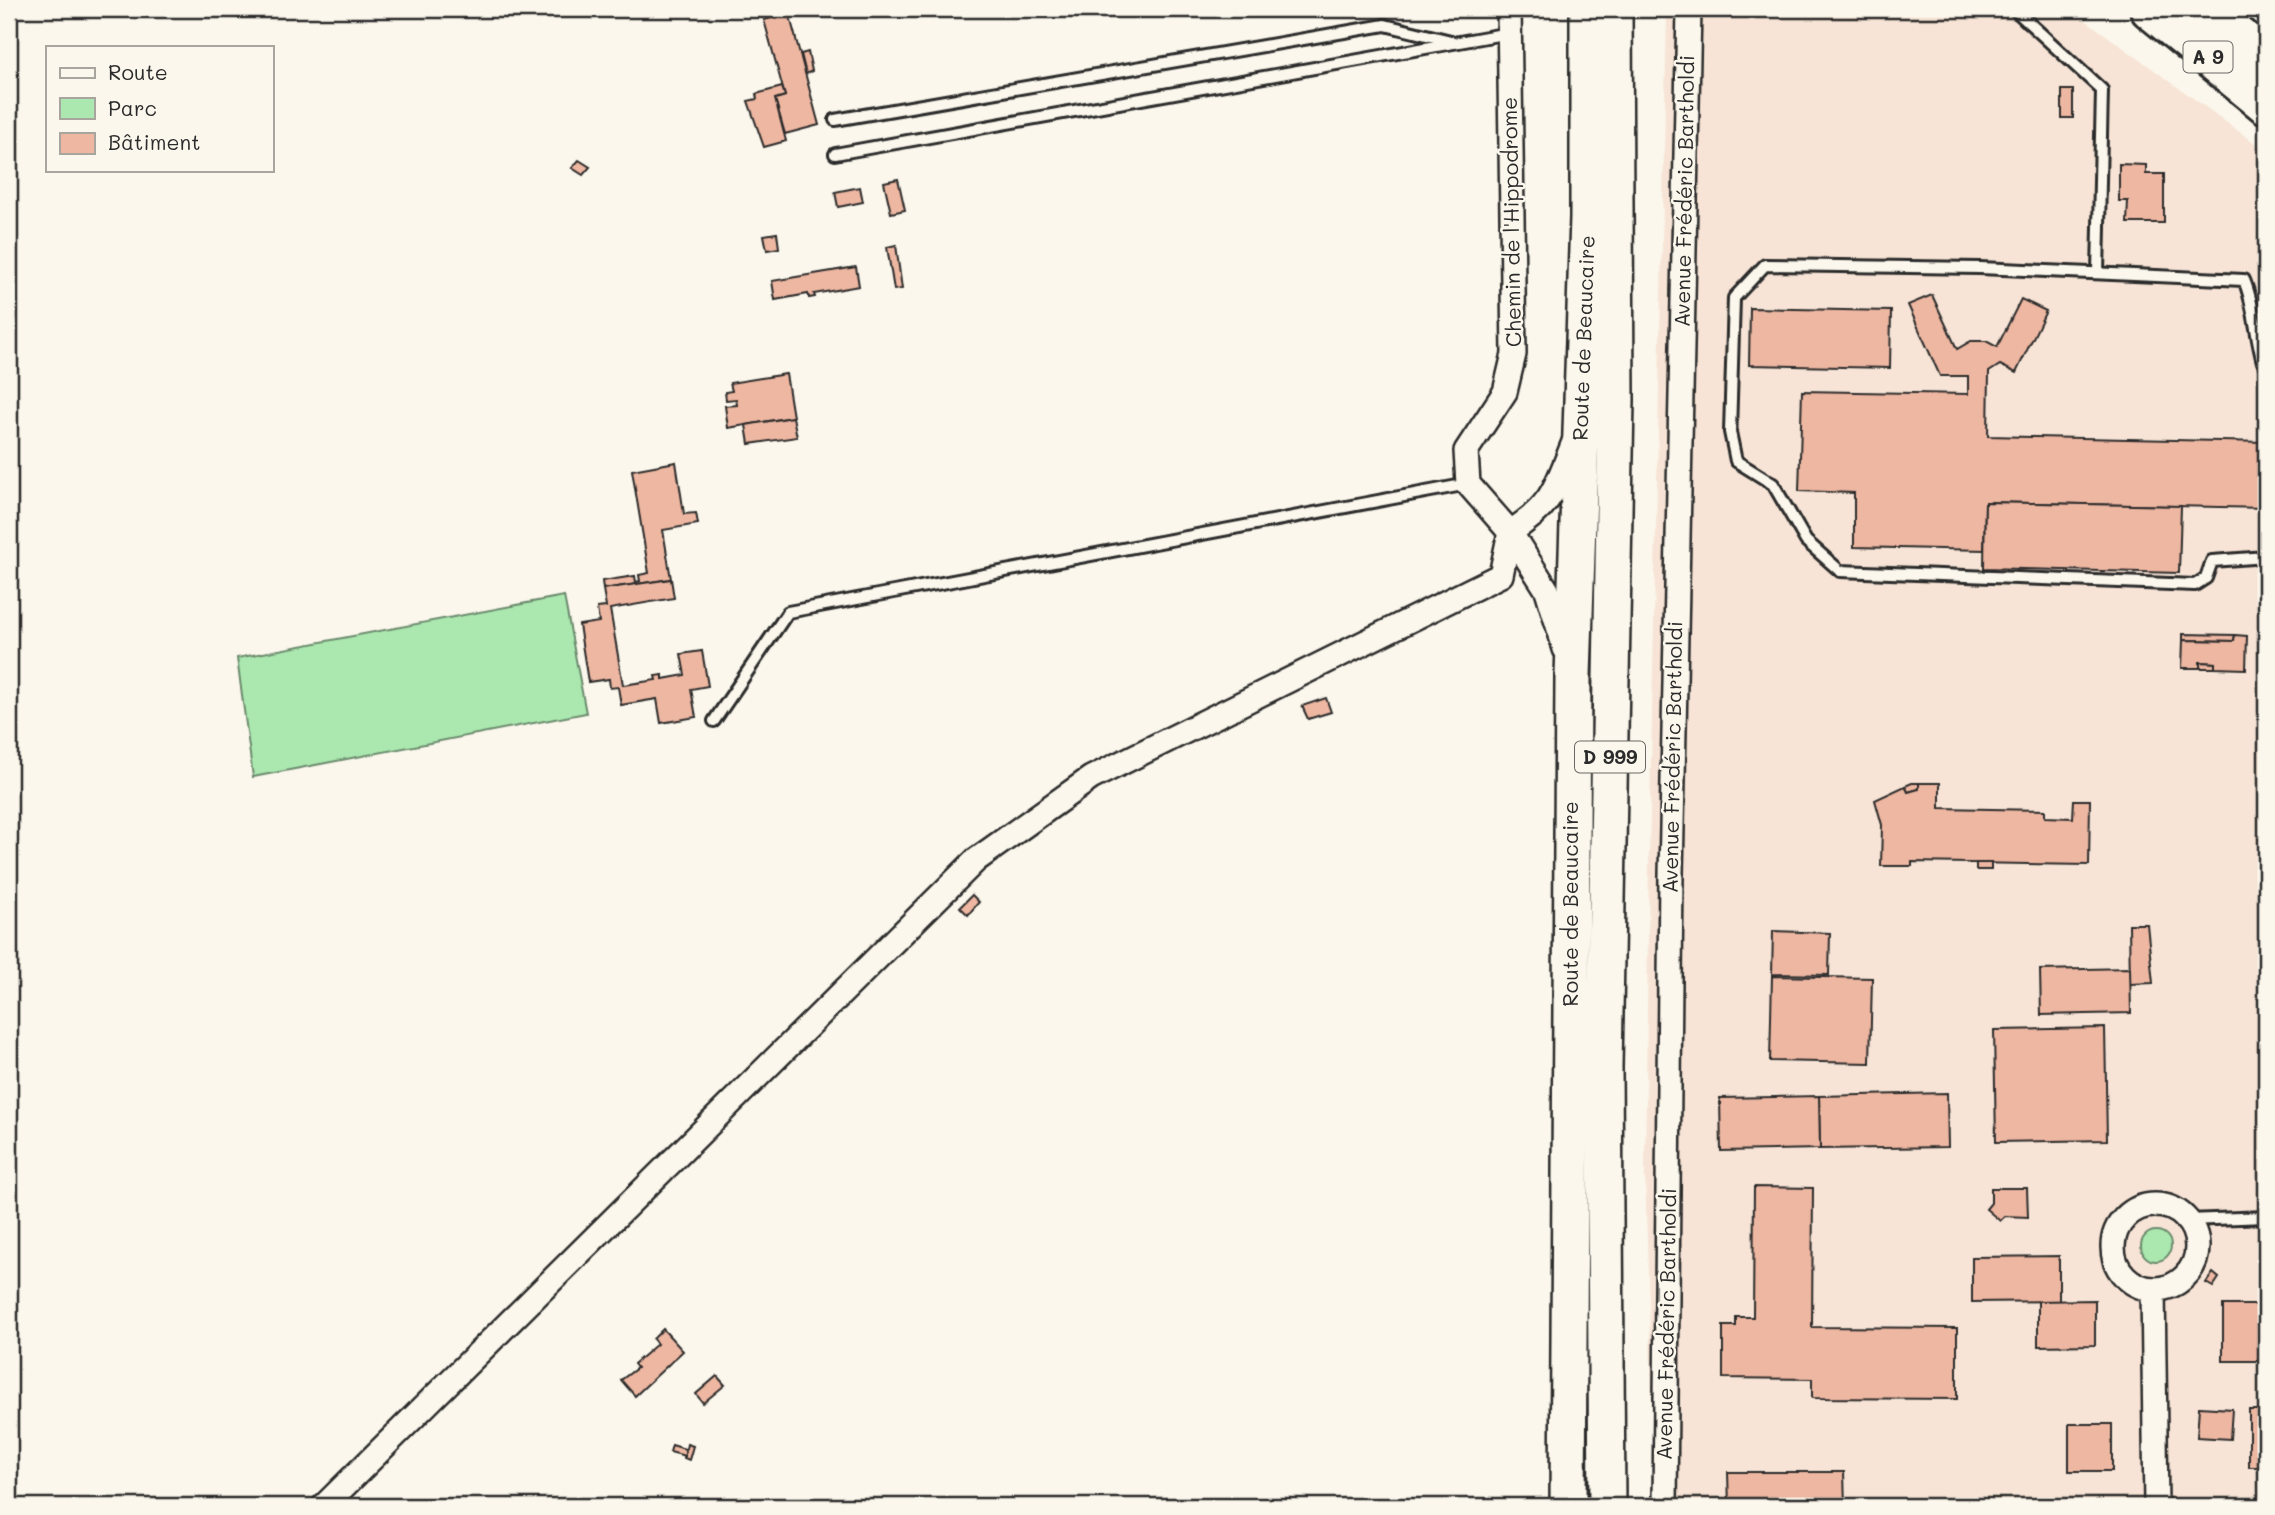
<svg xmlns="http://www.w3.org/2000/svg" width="2275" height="1515" font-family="Mali,sans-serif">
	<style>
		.built { fill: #f7e4d6 }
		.green { fill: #abe8af; stroke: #6b8a6d; stroke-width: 2 }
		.building { fill: #eeb7a2; stroke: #2b2b2b; stroke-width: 2 }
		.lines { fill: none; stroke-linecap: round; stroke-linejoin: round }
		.service-casing { stroke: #2b2b2b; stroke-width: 16 }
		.minor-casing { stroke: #2b2b2b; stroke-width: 28 }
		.primary-casing { stroke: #2b2b2b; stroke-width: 40 }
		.motorway-casing { stroke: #2b2b2b; stroke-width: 44 }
		.service { stroke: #fbf7ec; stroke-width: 10 }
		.minor { stroke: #fbf7ec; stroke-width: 23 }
		.primary { stroke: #fbf7ec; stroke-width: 35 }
		.motorway { stroke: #fbf7ec; stroke-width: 38 }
		.labels { text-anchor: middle; stroke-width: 5; stroke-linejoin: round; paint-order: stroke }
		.shield { fill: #fbf7ec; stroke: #696865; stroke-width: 2 }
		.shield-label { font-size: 19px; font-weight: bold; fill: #2b2b2b }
		.street-label { font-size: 21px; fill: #2b2b2b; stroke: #fbf7ec }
	</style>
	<rect width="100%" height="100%" fill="#fbf7ec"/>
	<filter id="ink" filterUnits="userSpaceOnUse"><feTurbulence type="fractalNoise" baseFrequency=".0143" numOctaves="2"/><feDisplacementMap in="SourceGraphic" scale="14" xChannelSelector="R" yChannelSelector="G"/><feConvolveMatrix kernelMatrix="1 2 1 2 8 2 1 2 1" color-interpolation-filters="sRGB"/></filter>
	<g filter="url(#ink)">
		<!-- built -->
		<polygon class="built" points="1667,9 2070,9 2266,151 2266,1506 1655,1506 1645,1173 1649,857"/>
		<!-- green -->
		<g class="green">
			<polygon points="564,596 586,713 253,777 237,658"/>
			<circle cx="2156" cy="1246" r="15"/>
		</g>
		<!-- building -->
		<g class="building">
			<polygon points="789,13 819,125 785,134 775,99 785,96 764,20"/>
			<polygon points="808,52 812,71 806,74 801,54"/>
			<polygon points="782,87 785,96 775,99 786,141 764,147 748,101 757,99 756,94"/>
			<rect x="2062" y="90" width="11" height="28"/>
			<polygon points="579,160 590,167 583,175 572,168"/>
			<polygon points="2119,164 2146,165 2146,174 2164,174 2164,223 2127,223 2128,201 2119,201"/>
			<polygon points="898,179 905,210 891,213 884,182"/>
			<polygon points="860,187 863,202 838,207 835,192"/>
			<polygon points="777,233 779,248 767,250 764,235"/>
			<polygon points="896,245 902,289 894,290 887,247"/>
			<polygon points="856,267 859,286 814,294 815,297 809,298 808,294 775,300 772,281"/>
			<polygon points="1932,295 1957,349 1971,341 1986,341 1997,347 2021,299 2046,311 2016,373 2000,365 1989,372 1988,436 2266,442 2266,434 2266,508 1985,502 1984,550 1854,547 1854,493 1799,491 1802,391 1968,394 1968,376 1940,376 1908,305"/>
			<polygon points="1750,308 1891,311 1890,368 1749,365"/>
			<polygon points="786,374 793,417 728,428 725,406 737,405 736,399 726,400 725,392 732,391 730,383"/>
			<polygon points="793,417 797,437 749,444 746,425"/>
			<polygon points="676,462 684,514 696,513 698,524 663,530 671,579 603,589 602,581 635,576 636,582 640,581 639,575 649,573 632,470"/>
			<polygon points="1985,502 2181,506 2179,573 1984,568"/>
			<polygon points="671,579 674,598 610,609 623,685 656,680 655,676 663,675 663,679 685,675 681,654 702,651 708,686 691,689 696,717 661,723 657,699 621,705 618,687 610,688 609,679 588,682 579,625 599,622 597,608 606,607 603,589"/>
			<polygon points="2183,634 2235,635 2234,641 2183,640"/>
			<polygon points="2235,635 2247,636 2246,669 2215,668 2215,663 2200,662 2200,668 2182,668 2183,640 2234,641"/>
			<polygon points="2200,662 2215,663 2215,668 2200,668"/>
			<polygon points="1326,698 1331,712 1308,719 1302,706"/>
			<polygon points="1912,783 1919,783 1919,789 1908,792 1905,786"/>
			<polygon points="1919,783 1940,783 1940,808 2045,810 2045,817 2073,818 2074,800 2090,800 2089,865 1912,862 1912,866 1881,866 1882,825 1875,800 1905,786 1908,792 1919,789"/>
			<rect x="1976" y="863" width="15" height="7"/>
			<polygon points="972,895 979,902 968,915 960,907"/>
			<polygon points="2129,924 2147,924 2153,983 2130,984"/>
			<polygon points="1773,931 1830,933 1829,975 1772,974"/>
			<polygon points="2130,968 2131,1013 2041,1015 2040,970"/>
			<polygon points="1772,976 1872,978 1870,1063 1770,1061"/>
			<polygon points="2105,1028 2107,1140 1996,1142 1994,1030"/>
			<polygon points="1947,1093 1948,1147 1820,1149 1819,1096"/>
			<polygon points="1819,1096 1820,1149 1721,1151 1720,1098"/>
			<polygon points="1754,1187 1813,1188 1812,1327 1957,1328 1957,1399 1812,1398 1812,1379 1723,1378 1723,1326 1736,1326 1736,1317 1753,1317"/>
			<polygon points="1991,1188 2027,1188 2028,1217 2005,1216 2000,1221 1986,1209 1991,1203"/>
			<polygon points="2059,1256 2059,1301 1972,1302 1972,1257"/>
			<polygon points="2213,1273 2219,1278 2213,1287 2206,1283"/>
			<polygon points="2095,1300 2095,1345 2038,1346 2038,1301"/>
			<rect x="2223" y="1305" width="43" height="56"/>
			<polygon points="663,1329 683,1351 635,1396 621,1380 637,1368 634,1364 657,1344 653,1339"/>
			<polygon points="717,1376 725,1385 703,1403 696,1394"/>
			<polygon points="2199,1407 2232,1409 2230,1439 2197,1437"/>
			<rect x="2249" y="1410" width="17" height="57"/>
			<rect x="2069" y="1424" width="43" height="47"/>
			<polygon points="687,1444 693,1446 689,1460 684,1458"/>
			<polygon points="672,1445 685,1449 685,1456 670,1452"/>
			<polygon points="1728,1472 1844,1472 1845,1506 1729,1506"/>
		</g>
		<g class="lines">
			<defs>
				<g id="service">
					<polyline points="2014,9 2102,90 2098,273"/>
					<polyline points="835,120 1385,25 1451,41"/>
					<polyline points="835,154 1509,33"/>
					<path d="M2266,362H2263C2255,334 2255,306 2244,280L1980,268L1765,265L1734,298L1730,432L1736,461L1773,484L1806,541L1840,571L2195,585L2206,578L2212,561L2266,557"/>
					<polyline points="714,721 788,612 1468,484"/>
					<polyline points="2188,1220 2266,1217"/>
				</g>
				<g id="minor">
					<polyline points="1509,9 1514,354 1505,392 1466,451 1468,484 1510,532 1547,590 1565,649"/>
					<path d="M1510,532C1553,506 1556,486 1574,442"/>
					<circle cx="2155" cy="1247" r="42"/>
					<polyline points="2153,1289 2156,1506"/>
					<polyline points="324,1506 976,860 1091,778 1501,575 1510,532"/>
					<polyline points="1665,1506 1671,875 1689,9"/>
				</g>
				<g id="primary">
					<polyline points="1568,1506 1573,676 1588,217 1588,9"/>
					<polyline points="1607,1506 1604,1068 1616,400 1614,9"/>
				</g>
				<g id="motorway">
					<polyline points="2150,9 2266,104"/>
					<polyline points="2206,9 2266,59"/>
				</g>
			</defs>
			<!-- service casing -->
			<use href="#service" class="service-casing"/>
			<!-- minor casing -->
			<use href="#minor" class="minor-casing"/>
			<!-- primary casing -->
			<use href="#primary" class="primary-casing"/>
			<!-- motorway casing -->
			<use href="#motorway" class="motorway-casing"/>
			<!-- service -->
			<use href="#service" class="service"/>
			<!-- minor -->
			<use href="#minor" class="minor"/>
			<!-- primary -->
			<use href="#primary" class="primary"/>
			<!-- motorway -->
			<use href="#motorway" class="motorway"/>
		</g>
	</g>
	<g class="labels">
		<!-- shield labels -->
		<g class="shield">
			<rect x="2183.5" y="41.5" width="49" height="31" rx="5"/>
			<rect x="1575" y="741.5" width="70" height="31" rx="5"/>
		</g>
		<g class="shield-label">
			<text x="2208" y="64">A 9</text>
			<text x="1610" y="764">D 999</text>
		</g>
		<!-- street labels -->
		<g class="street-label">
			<text transform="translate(1685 191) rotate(-89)" y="7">Avenue Frédéric Bartholdi</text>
			<text transform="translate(1512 222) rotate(-91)" y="7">Chemin de l'Hippodrome</text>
			<text transform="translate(1584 338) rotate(-88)" y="7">Route de Beaucaire</text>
			<text transform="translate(1673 757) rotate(-89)" y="7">Avenue Frédéric Bartholdi</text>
			<text transform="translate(1571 904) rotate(-90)" y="7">Route de Beaucaire</text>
			<text transform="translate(1667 1324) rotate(-89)" y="7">Avenue Frédéric Bartholdi</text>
		</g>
	</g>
	<!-- margin -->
	<rect width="2275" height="1515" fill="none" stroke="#fbf7ec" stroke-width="35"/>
	<rect x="18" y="18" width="2240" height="1480" fill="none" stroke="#2b2b2b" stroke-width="2.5" filter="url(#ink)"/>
	<!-- legend -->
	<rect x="46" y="46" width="228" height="126" fill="#fbf7ec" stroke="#a8a59f" stroke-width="2"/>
	<rect x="60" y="68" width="35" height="10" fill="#fbf7ec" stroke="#a8a59f" stroke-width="2"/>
	<text x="108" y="80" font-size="21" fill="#2b2b2b">Route</text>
	<rect x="60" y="98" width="35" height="21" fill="#abe8af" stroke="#a8a59f" stroke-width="2"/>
	<text x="108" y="116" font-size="21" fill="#2b2b2b">Parc</text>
	<rect x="60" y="133" width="35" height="21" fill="#eeb7a2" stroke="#a8a59f" stroke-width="2"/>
	<text x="108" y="150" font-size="21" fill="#2b2b2b">Bâtiment</text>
</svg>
